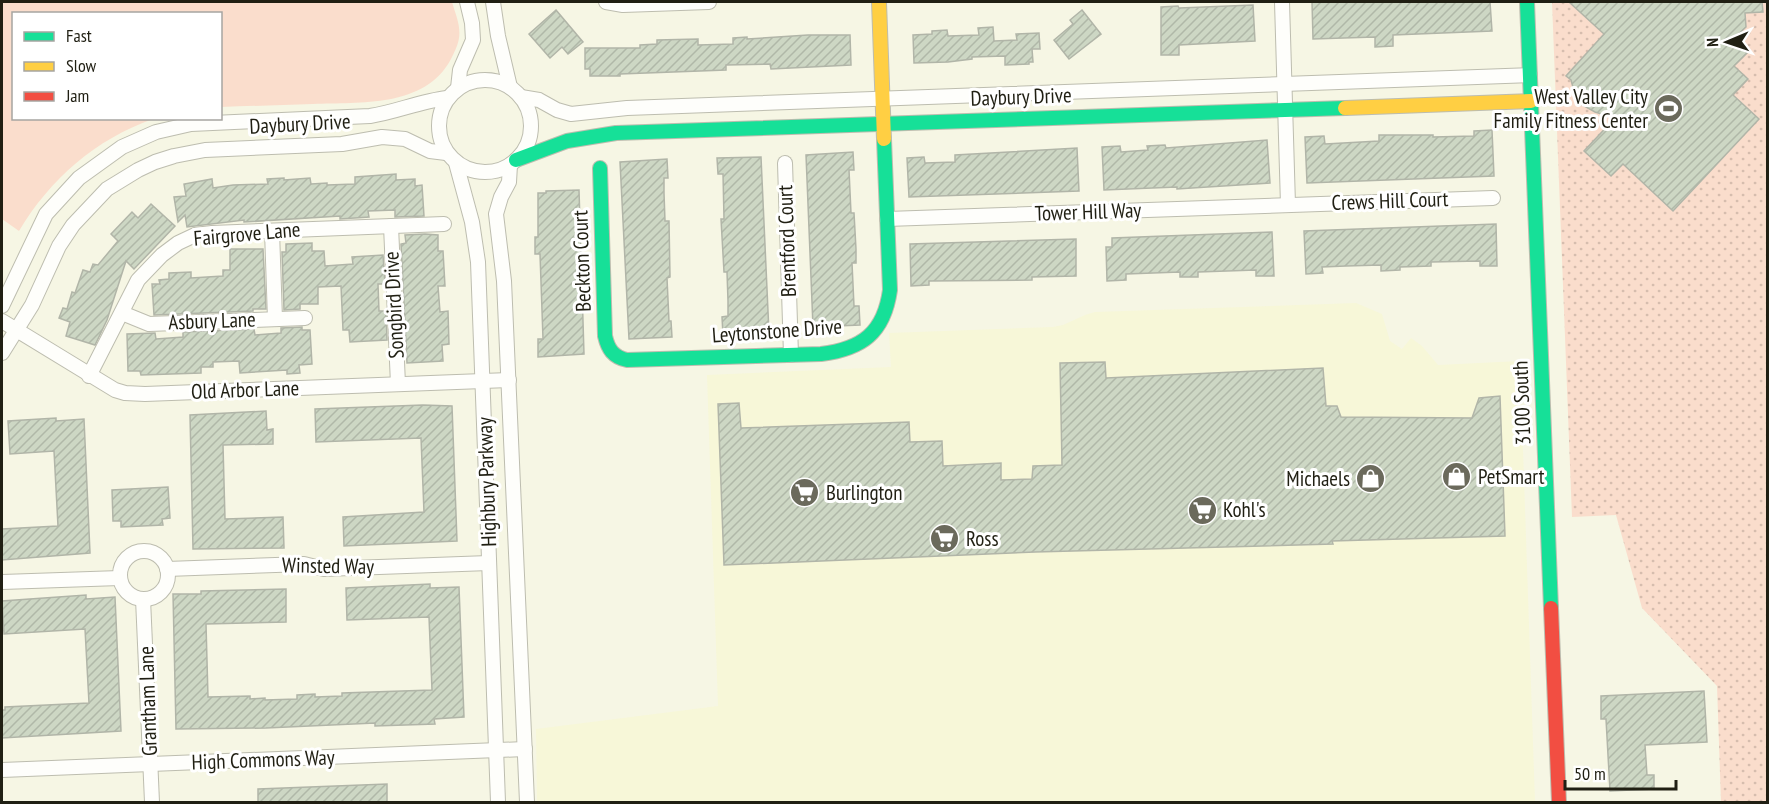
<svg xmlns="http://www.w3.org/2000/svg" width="1769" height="804" font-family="'PT Sans Narrow',sans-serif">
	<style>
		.built { fill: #f7f7d8 }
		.grass { fill: #faddcc }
		.park { fill: url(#park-dots) }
		.building { fill: url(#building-hatch); stroke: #b1b5a8; stroke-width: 1.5 }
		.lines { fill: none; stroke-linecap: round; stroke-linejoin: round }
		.street-casing { stroke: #bdbdaf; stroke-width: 16 }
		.fast-casing { stroke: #bdbdaf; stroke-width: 16 }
		.slow-casing { stroke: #bdbdaf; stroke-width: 16 }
		.jam-casing { stroke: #bdbdaf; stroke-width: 16 }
		.street { stroke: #fefefb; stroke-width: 14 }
		.fast { stroke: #16e098; stroke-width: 14 }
		.slow { stroke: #ffcf43; stroke-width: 14 }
		.jam { stroke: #f24e42; stroke-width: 14 }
		.labels { text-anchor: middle; stroke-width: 6; stroke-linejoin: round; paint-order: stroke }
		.street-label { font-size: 21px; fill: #201f13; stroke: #fff }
		.poi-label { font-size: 21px; fill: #201f13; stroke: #fff; text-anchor: start }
	</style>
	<defs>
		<pattern id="park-dots" width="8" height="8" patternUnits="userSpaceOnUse" patternTransform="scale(1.5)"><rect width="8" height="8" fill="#faddcc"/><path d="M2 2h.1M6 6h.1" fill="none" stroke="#d6bdae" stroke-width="1.8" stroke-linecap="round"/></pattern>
		<pattern id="building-hatch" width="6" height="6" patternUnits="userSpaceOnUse" patternTransform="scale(1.5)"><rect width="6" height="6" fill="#cdd7c4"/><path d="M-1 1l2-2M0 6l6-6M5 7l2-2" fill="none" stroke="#b0b8a8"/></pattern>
	</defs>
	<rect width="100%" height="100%" fill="#f6f6e4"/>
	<!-- built -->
	<polygon class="built" points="1356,303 1382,314 1390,341 1402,349 1411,338 1422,346 1438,365 1520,361 1535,802 537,802 536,729 718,706 707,375 891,367 889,333 1053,327 1063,325 1085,315 1095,312"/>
	<!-- grass -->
	<path class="grass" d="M2,2H452C455,13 461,25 459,38C458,45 454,53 451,59C425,108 360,102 313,104C282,105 251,106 221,107L220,14H14V118L153,119C96,139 50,179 19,231L2,219Z"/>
	<!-- park -->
	<polygon class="park" points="1552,2 1767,2 1767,802 1721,802 1717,686 1642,608 1616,515 1572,517"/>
	<!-- building -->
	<g class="building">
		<polygon points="1312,2 1490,2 1492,31 1393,35 1393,46 1375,47 1375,37 1313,39"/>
		<polygon points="1569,2 1762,2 1763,12 1745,13 1746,27 1732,40 1747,53 1734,66 1748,79 1733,95 1759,119 1673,211 1623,164 1611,176 1584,151 1615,118 1595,112 1584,106 1575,95 1571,80 1566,76 1604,34"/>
		<polygon points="1253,5 1255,41 1179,45 1179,55 1161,55 1161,7 1178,6 1179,8"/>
		<polygon points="556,10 583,42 568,54 562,47 550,58 529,34"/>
		<polygon points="1082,10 1101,34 1069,59 1054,40 1073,24 1070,20"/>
		<polygon points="993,27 994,41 1017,40 1016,34 1039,33 1040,49 1032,49 1033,62 1029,62 1029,64 1005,65 1005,56 972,57 972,59 948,62 914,63 913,35 932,34 932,31 947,30 948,36 979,35 978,28"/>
		<polygon points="808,35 850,35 851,65 771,69 770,64 726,65 726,70 620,74 620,76 590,76 590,69 585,69 585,48 640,48 640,45 657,44 657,40 698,39 698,45 733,44 733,38 747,37 747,39"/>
		<polygon points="1492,130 1494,176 1307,183 1305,137 1324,136 1325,144 1379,141 1379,135 1433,135 1433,137 1474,136 1474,131"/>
		<polygon points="1267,140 1270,183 1177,189 1177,187 1104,190 1102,147 1120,146 1121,152 1148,150 1147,146 1165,145 1166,148"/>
		<polygon points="1077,148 1079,191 909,197 907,158 924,157 925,163 955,162 955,155"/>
		<polygon points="853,152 854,170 849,170 851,213 854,213 856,249 856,263 852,263 854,306 859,306 860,325 813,327 806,155"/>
		<polygon points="761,157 769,333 723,335 722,317 728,316 728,301 727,272 724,272 721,219 724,219 723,174 718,174 717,158"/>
		<polygon points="667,159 668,178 664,178 664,193 665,221 669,221 670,277 667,278 669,321 671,321 672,337 629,339 620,162"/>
		<polygon points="396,174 396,180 415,179 415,186 422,185 424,216 395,217 395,210 368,211 369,217 340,219 340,216 244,222 244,220 187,227 185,215 178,222 174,197 186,196 184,184 212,179 213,188 233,185 268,184 267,179 284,178 284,180 310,178 311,184 327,183 327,185 355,184 355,177"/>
		<polygon points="579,190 584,354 538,357 538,339 543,339 540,254 535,254 535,237 538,237 538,193 546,193 546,191"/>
		<polygon points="151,204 175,226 134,269 126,261 107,320 95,345 66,336 70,322 59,318 63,308 67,309 72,292 75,293 83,270 90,272 93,264 98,265 118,241 111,234 132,212 138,218"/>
		<polygon points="1496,224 1497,266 1480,266 1480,261 1431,262 1431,266 1400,267 1400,270 1381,271 1381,265 1346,266 1322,267 1323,273 1306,274 1304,231"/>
		<polygon points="1272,232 1274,276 1256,276 1256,270 1198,272 1198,277 1180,277 1180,272 1126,274 1126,280 1107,281 1106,247 1112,247 1112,238"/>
		<polygon points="425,234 438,235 438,251 443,251 445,286 438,286 440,312 448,311 449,344 442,345 443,361 407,363 401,244 406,243 405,235"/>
		<polygon points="1076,239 1076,276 1032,277 1032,280 929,281 929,285 911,286 910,244"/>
		<polygon points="312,243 312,251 324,251 325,266 353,264 352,257 383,255 385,284 378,284 379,311 386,311 387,340 350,342 349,330 343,330 341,286 318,287 318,304 300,304 300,309 284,310 282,252 286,252 286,244"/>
		<polygon points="230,249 263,249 266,309 253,309 253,311 154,315 152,284 160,284 159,280 169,279 169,273 191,272 191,278 223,276 223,270 230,270"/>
		<polygon points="302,327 302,330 310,330 312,364 299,365 300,373 287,374 287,370 240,373 239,361 213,362 213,367 201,367 201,373 141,375 140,371 128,371 127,334 155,333 156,339 183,337 183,332 254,329 255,335 281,333 281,328"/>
		<polygon points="1105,362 1106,378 1323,368 1326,406 1337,406 1341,417 1472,418 1479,398 1500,396 1505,536 1332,541 1333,544 1035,552 724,565 718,404 739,403 741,428 909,422 910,442 942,441 943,466 1001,463 1001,480 1032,479 1033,466 1062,465 1060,363"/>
		<polygon points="423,405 452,406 457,541 344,546 343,517 424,512 421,438 316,442 315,409"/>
		<polygon points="266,411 267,430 273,429 273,444 223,445 225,519 283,517 284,548 193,549 190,415"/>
		<polygon points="56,418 56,421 84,419 90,553 2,560 2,529 58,526 54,451 10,454 8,421"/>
		<polygon points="168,487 170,518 162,519 163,525 121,527 121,521 113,521 112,490"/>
		<polygon points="430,584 430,588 459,587 464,717 434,719 435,724 375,726 375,723 266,728 176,729 173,594 201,594 201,591 286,589 286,622 206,624 208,697 250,696 250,699 265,698 265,700 297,699 297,695 315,694 315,697 342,696 342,693 432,690 429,617 347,620 346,588"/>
		<polygon points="86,595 86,599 115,597 121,731 2,738 2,710 5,710 5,707 89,703 85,629 4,634 2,601"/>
		<polygon points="1704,691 1707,742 1645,745 1647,775 1654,775 1654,789 1610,791 1606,719 1601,719 1601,696"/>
		<polygon points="387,784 387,802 258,802 258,789"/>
	</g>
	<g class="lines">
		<defs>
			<g id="street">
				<polyline points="493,2 498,36 510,87"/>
				<polyline points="606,2 623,5 709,2"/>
				<polyline points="1282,2 1288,205"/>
				<circle cx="485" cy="126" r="46"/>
				<polyline points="458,88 460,70 473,40 472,23 467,2"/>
				<polyline points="521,97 539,100 557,110 571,114 627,108 1530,75"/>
				<polyline points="456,163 472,222 478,262 498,802"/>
				<polyline points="785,163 791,355"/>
				<polyline points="510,165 509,182 501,197 496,214 504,281 527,802"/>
				<polyline points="887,219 1493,198"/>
				<polyline points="391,226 398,384"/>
				<polyline points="272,231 275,319"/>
				<path d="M2,306L46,214L79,178L122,147L156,132L191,124L370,116C396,112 421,101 447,98"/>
				<polyline points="122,313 149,324 305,318"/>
				<polyline points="2,321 115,390 125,393 145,394 509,380"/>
				<polyline points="2,353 32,305 59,246 73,225 107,189 138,170 155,162 174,156 205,150 342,144 382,137 405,139 430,151 446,153"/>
				<polyline points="89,376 138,280 162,255 178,243 195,235 212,233 444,224"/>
				<circle cx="144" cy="575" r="24"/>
				<polyline points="167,569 304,564 324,569 489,563"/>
				<polyline points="2,582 120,578"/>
				<polyline points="143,599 152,802"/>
				<polyline points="2,770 525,749"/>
			</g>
			<g id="fast">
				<polyline points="1527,2 1551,608"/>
				<polyline points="516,160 567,141 616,133 1345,108"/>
				<path d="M600,168L605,336C608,349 613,357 627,360L821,354C862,349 884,333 890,290L884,139"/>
			</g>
			<g id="slow">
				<polyline points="879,2 884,139"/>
				<polyline points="1345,108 1531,101"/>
			</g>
			<polyline id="jam" points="1551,608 1559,802"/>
		</defs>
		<!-- street casing -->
		<use href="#street" class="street-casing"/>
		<!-- fast casing -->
		<use href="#fast" class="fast-casing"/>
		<!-- slow casing -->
		<use href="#slow" class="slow-casing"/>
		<!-- jam casing -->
		<use href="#jam" class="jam-casing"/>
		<!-- street -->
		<use href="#street" class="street"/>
		<!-- fast -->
		<use href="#fast" class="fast"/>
		<!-- slow -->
		<use href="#slow" class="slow"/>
		<!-- jam -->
		<use href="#jam" class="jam"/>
	</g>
	<!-- icons -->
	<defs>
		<symbol id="stadium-disc" viewBox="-11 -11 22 22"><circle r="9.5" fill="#6b6a5c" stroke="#fff"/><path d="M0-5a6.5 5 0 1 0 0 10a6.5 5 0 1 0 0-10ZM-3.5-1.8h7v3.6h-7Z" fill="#fff"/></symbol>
		<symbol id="shop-disc" viewBox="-11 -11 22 22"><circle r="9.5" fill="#6b6a5c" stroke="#fff"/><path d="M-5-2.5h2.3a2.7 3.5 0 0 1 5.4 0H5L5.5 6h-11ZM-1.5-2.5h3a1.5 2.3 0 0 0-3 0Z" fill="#fff"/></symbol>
		<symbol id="supermarket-disc" viewBox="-11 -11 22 22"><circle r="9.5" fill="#6b6a5c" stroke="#fff"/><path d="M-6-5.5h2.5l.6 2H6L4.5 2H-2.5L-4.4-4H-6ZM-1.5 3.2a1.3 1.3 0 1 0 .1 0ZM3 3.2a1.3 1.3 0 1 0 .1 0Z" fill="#fff"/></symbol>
	</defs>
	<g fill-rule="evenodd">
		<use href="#stadium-disc" x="1652" y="92" width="33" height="33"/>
		<use href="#shop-disc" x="1440" y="460" width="33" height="33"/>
		<use href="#shop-disc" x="1354" y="462" width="33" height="33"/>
		<use href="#supermarket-disc" x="788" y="476" width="33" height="33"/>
		<use href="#supermarket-disc" x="1186" y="494" width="33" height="33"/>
		<use href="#supermarket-disc" x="928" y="522" width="33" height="33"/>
	</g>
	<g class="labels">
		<!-- street labels -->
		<g class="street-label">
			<text transform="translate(1021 97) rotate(-2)" y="7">Daybury Drive</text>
			<text transform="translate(300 124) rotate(-3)" y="7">Daybury Drive</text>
			<text transform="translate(1390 201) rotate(-2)" y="7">Crews Hill Court</text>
			<text transform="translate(1088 212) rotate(-2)" y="7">Tower Hill Way</text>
			<text transform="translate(247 234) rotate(-5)" y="7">Fairgrove Lane</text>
			<text transform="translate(787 241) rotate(-92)" y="7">Brentford Court</text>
			<text transform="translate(582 261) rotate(-92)" y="7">Beckton Court</text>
			<text transform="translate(394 305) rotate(-93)" y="7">Songbird Drive</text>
			<text transform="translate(212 321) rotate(-2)" y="7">Asbury Lane</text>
			<text transform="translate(777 331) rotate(-4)" y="7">Leytonstone Drive</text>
			<text transform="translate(245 390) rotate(-2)" y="7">Old Arbor Lane</text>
			<text transform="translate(1522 403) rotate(-92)" y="7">3100 South</text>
			<text transform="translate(487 482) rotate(-92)" y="7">Highbury Parkway</text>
			<text transform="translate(328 566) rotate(1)" y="7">Winsted Way</text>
			<text transform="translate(148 701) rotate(-92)" y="7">Grantham Lane</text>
			<text transform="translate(263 760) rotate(-2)" y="7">High Commons Way</text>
		</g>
		<!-- poi labels -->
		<g class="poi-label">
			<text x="1648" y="104" text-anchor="end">West Valley City<tspan x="1648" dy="24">Family Fitness Center</tspan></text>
			<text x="1478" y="484">PetSmart</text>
			<text x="1350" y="486" text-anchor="end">Michaels</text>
			<text x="826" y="500">Burlington</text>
			<text x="1223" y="517">Kohl's</text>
			<text x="966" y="546">Ross</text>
		</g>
	</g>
	<!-- border -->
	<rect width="1769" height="804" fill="none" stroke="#201f13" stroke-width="6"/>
	<!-- legend -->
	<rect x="12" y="12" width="210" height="108" fill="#ffffff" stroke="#a6a5a1" stroke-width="1.5"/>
	<rect x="24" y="32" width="30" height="9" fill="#16e098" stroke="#a6a5a1" stroke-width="1.5"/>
	<text x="66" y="42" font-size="18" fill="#201f13">Fast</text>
	<rect x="24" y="62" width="30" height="9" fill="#ffcf43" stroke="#a6a5a1" stroke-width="1.5"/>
	<text x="66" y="72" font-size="18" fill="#201f13">Slow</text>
	<rect x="24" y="92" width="30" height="9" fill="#f24e42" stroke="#a6a5a1" stroke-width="1.5"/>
	<text x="66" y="102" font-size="18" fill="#201f13">Jam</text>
	<!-- north arrow -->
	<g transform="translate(1727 42) rotate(268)" stroke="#ffffff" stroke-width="4.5" paint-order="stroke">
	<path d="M0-4.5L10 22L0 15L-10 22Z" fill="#201f13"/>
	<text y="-9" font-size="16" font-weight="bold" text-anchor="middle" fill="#201f13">N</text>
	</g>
	<!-- scale -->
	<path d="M1565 780v9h111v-9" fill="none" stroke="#201f13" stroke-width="3"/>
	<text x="1574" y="780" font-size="18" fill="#201f13" stroke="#ffffff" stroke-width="4.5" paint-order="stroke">50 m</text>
</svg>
